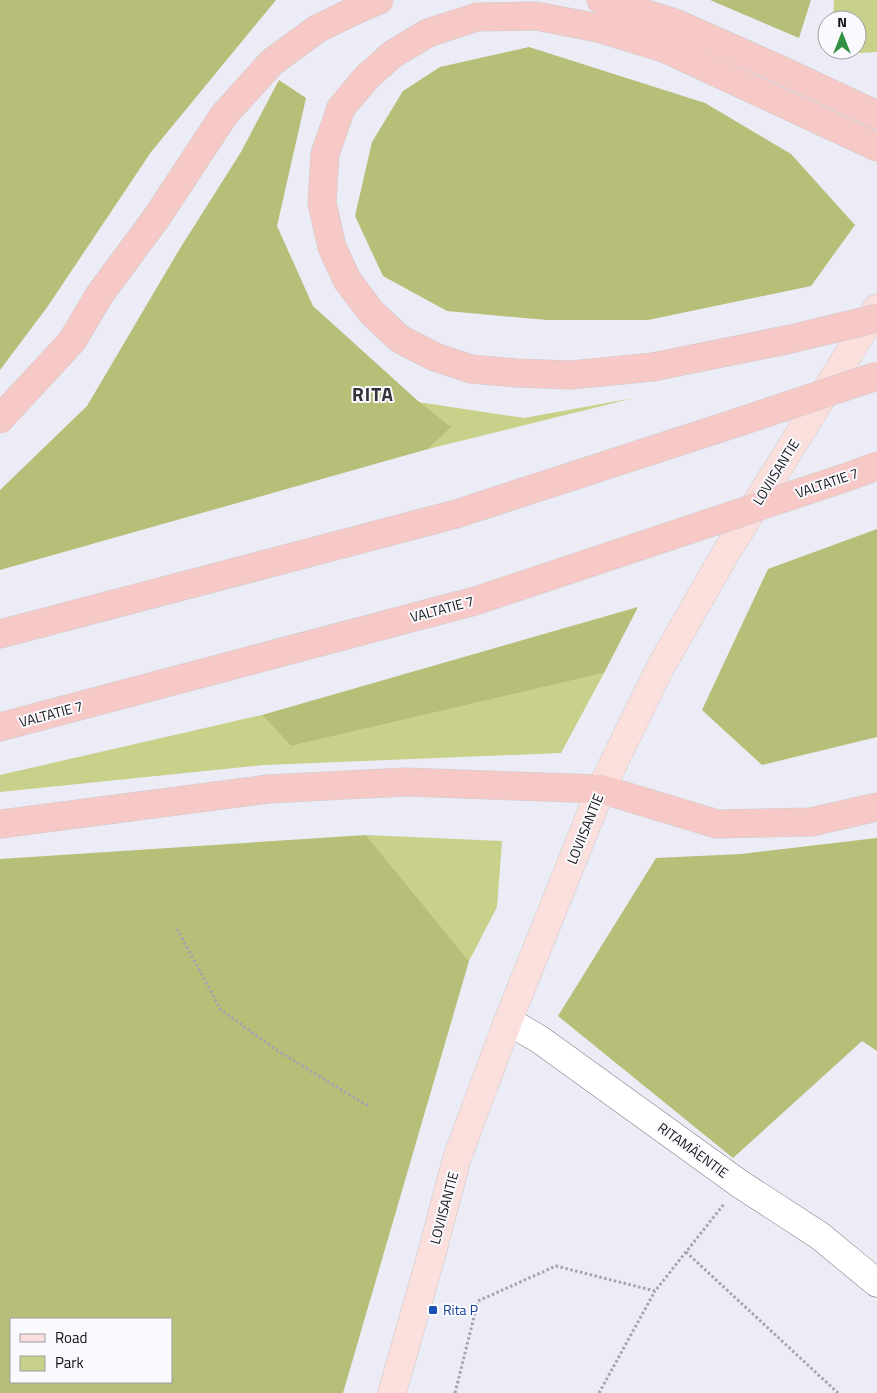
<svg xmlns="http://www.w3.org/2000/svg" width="877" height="1393" font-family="'Titillium Web',sans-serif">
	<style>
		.green { fill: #c8d08a }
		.forest { fill: #b6be77; fill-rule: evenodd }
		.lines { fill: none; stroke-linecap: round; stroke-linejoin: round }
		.minor-casing { stroke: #7f8089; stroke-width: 29 }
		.major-casing { stroke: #cbcbcc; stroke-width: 29 }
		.highway-casing { stroke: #cbcbcc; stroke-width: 29 }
		.path { stroke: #a3a4ac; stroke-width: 3; stroke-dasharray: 2.5 2.5; stroke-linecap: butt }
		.minor { stroke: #fff; stroke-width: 28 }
		.major { stroke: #fadfdd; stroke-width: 28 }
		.highway { stroke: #f7c9c6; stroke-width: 28 }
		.highway-bridge-casing { stroke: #cbcbcc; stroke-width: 29; stroke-linecap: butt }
		.highway-bridge { stroke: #f7c9c6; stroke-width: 28 }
		.transit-dot { fill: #1a4fb4; stroke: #f9f9fe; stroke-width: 2 }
		.labels { text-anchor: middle; stroke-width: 4; stroke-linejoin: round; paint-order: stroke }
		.street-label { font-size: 14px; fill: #131316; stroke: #f9f9fe }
		.transit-label { font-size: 14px; fill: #164399; stroke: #f9f9fe; text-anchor: start }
		.district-label { font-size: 19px; font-weight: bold; letter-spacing: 1px; fill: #313239; stroke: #f9f9fe }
	</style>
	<rect width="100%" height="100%" fill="#ebecf6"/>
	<!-- green -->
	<g class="green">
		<polygon points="834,0 877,0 877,52 840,54 839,50 857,50 857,20 833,20"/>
		<polygon points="634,398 428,449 450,427 418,402 524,418"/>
		<polygon points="604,673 561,753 264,765 0,792 0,775 262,715 291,746"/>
		<polygon points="366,835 502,841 497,907 469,961"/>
	</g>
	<!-- forest -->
	<g class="forest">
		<polygon points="0,0 276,0 151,152 48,306 0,370"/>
		<polygon points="710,0 811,0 799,38"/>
		<polygon points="529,47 705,103 791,154 855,225 811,286 648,320 547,320 447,311 383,276 355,216 372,142 403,91 440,67"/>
		<polygon points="279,80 306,98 277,226 313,306 418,401 451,427 428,449 0,570 0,490 87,406 179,250 241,152"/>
		<polygon points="877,529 877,737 762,765 702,710 768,569"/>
		<polygon points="638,607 604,673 291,746 262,715"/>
		<path d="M366,835L469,961L343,1393H0V859ZM11,1319H171V1382H11Z"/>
		<polygon points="877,838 877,1051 862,1041 733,1158 558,1016 656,858 741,854"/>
	</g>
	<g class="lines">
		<defs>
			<polyline id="minor" points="508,1021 539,1039 740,1184 820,1236 877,1283"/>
			<polyline id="major" points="392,1393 430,1260 457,1158 508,1021 601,789 660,668 724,556 877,308"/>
			<g id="highway">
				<polyline points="601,0 675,23 781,70 877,115"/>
				<polyline points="791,339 653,367 571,375 516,373 471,369 435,357 400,339 372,313 347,280 332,247 322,203 325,154 341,108 367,77 393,54 428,33 477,17 536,16 598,28 664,48 877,147"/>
				<polyline points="0,419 72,341 100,294 157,217 224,115 272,62 317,29 362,7 379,0"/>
				<polyline points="850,476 877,466"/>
				<polyline points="0,634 456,514 739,422"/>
				<polyline points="0,727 475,601 667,537"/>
				<polyline points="0,824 268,789 405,782 601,789 717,824 811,822 877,807"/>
			</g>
		</defs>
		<!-- minor casing -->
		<use href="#minor" class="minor-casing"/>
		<!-- major casing -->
		<use href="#major" class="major-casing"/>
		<!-- highway casing -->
		<use href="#highway" class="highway-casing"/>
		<!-- path -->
		<g class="path">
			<polyline points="177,929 221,1010 278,1051 368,1106"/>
			<polyline points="686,1252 838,1393"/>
			<polyline points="455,1393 478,1301 556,1266 655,1291 724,1204"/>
			<polyline points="599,1393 655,1291"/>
		</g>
		<!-- minor -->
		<use href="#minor" class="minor"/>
		<!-- major -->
		<use href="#major" class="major"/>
		<!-- highway -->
		<use href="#highway" class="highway"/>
		<defs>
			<g id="highway-bridge">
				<polyline points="791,339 877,318"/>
				<polyline points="739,422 877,376"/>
				<polyline points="667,537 850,476"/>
			</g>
		</defs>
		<!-- highway-bridge casing -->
		<use href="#highway-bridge" class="highway-bridge-casing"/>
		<!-- highway-bridge -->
		<use href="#highway-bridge" class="highway-bridge"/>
	</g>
	<!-- markers -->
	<rect class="transit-dot" x="428" y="1305" width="10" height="10" rx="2.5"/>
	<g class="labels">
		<!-- street labels -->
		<g class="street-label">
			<text transform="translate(776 472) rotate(-58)" y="5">LOVIISANTIE</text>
			<text transform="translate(827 483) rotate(-19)" y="5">VALTATIE 7</text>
			<text transform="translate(442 609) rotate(-15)" y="5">VALTATIE 7</text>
			<text transform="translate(51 714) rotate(-15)" y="5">VALTATIE 7</text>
			<text transform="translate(585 829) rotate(-68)" y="5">LOVIISANTIE</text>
			<text transform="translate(693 1150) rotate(36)" y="5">RITAMÄENTIE</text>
			<text transform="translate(444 1208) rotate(-75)" y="5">LOVIISANTIE</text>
		</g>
		<!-- transit labels -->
		<g class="transit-label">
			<text x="443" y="1315">Rita P</text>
		</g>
		<!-- district labels -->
		<g class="district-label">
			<text x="373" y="401">RITA</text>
		</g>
	</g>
	<!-- legend -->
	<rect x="10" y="1318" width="162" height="65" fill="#f9f9fe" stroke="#9d9da1"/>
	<rect x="20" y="1334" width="25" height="8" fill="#fadfdd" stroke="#9d9da1"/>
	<text x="55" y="1343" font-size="15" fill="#131316">Road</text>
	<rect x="20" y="1356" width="25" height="15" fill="#c8d08a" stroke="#9d9da1"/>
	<text x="55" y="1368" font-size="15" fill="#131316">Park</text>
	<!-- north arrow -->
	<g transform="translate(842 35)"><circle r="24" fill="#f9f9fe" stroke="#9d9da1"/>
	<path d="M0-4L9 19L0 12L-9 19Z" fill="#329042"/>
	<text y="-8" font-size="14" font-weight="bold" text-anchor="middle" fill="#131316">N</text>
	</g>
</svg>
